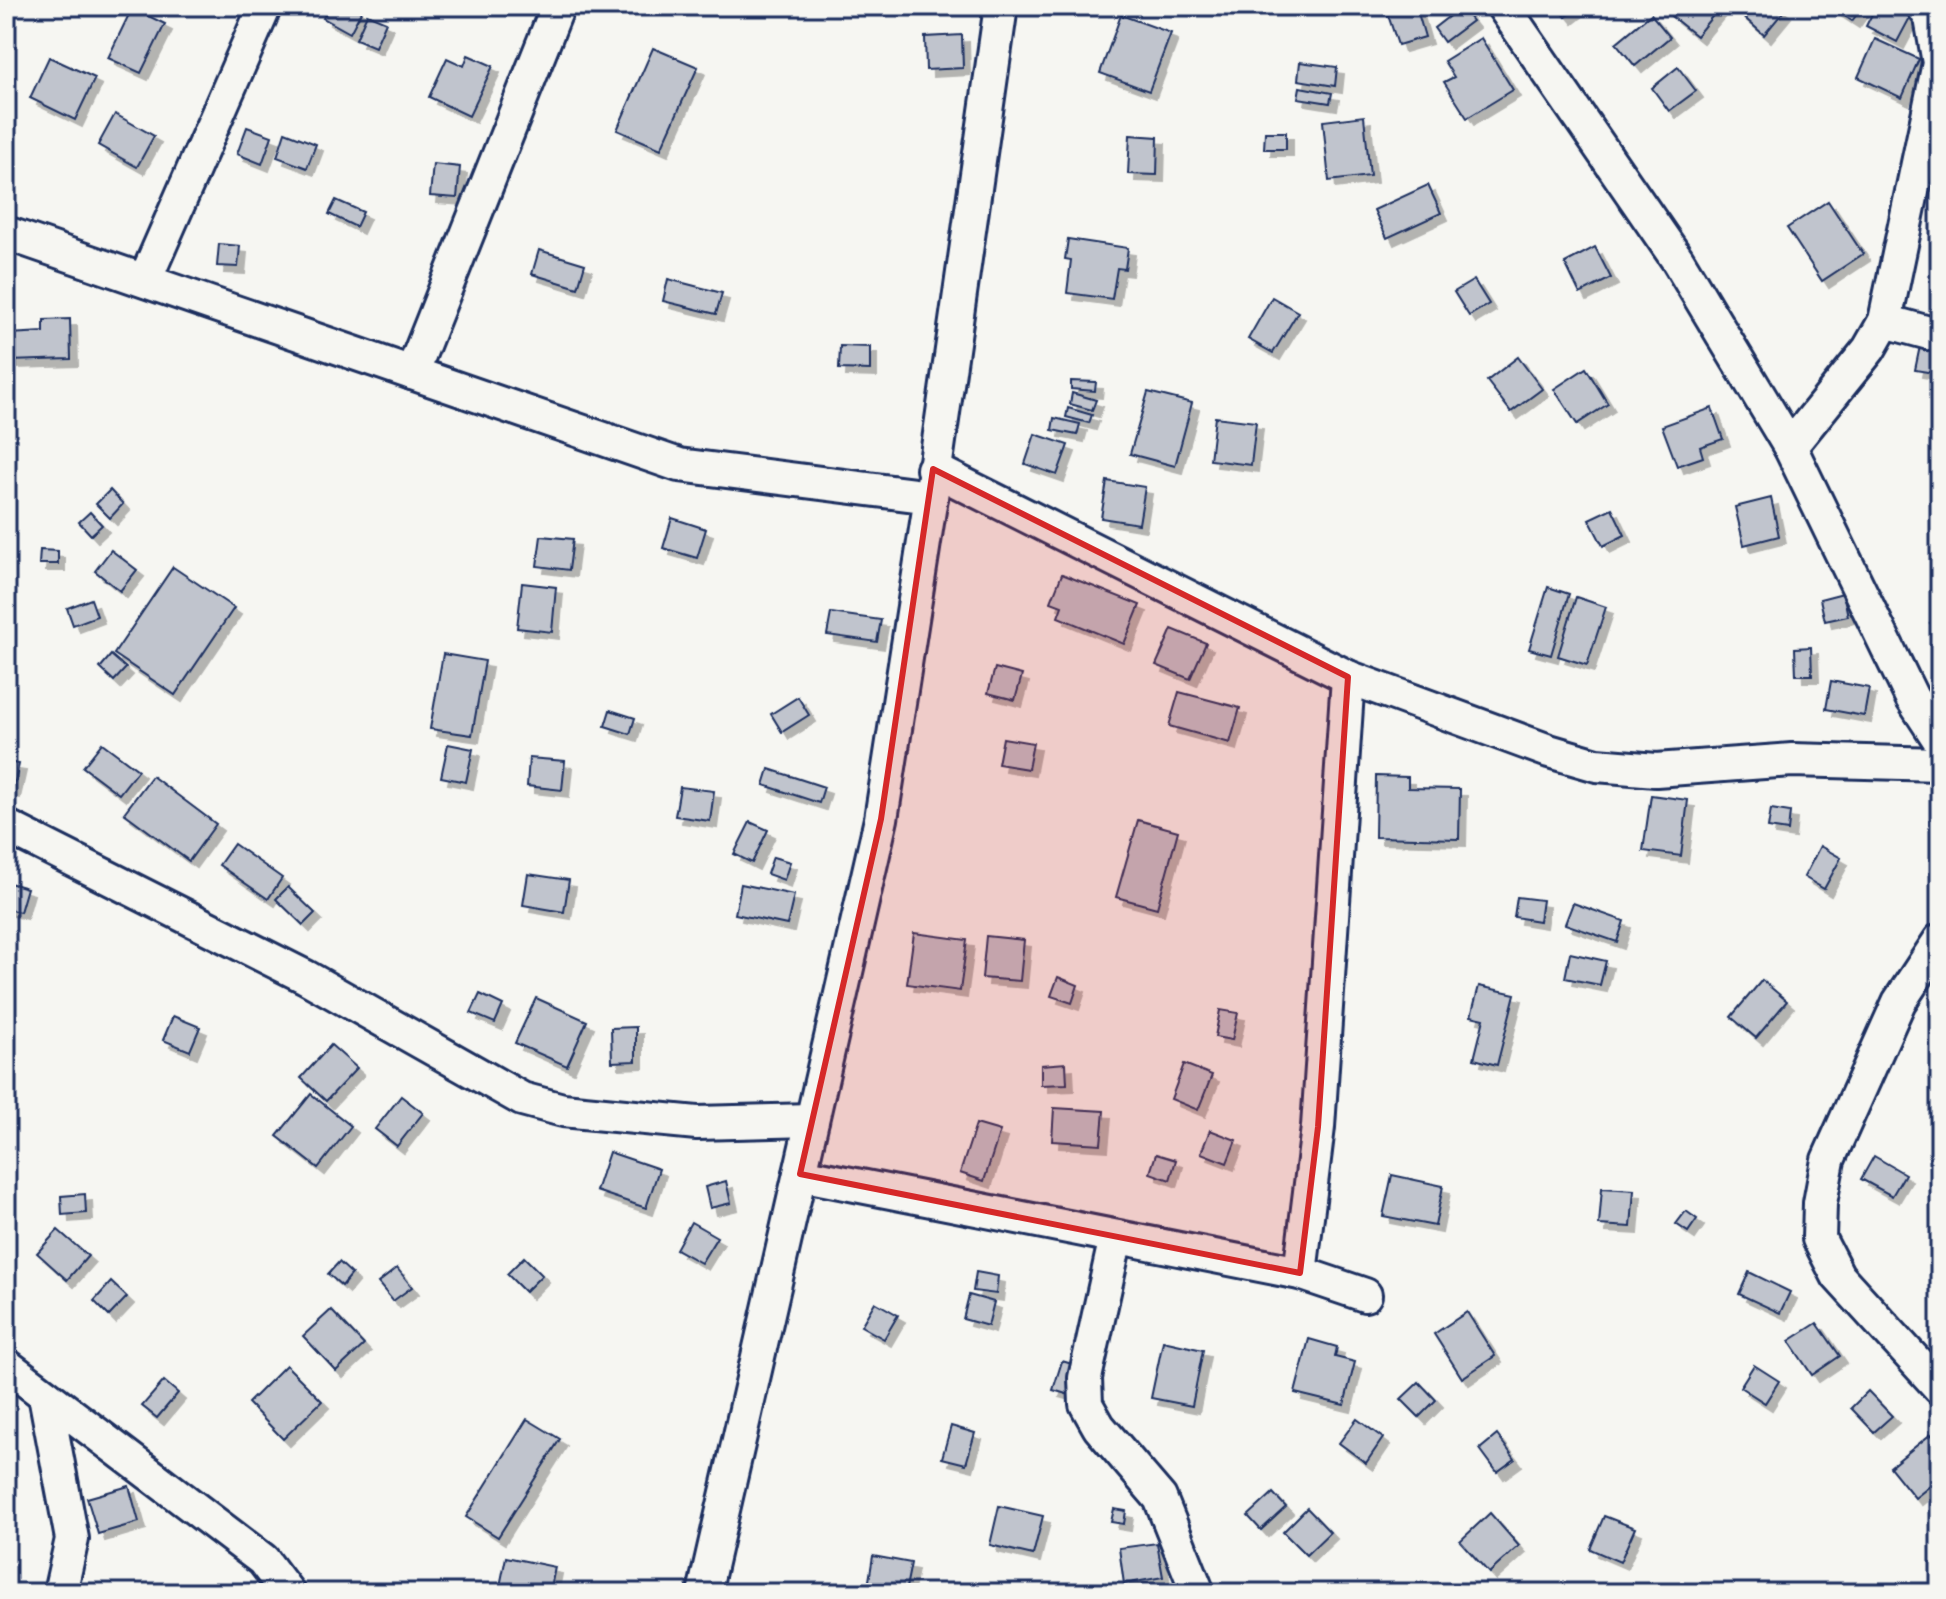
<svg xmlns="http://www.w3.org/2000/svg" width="1946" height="1599" font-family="Itim,sans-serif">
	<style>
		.building { fill: #c0c4cd; stroke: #1b2f5e; stroke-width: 2; filter: url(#shadow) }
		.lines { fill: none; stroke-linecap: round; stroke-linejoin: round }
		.street-casing { stroke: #1b2f5e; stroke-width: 38 }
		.street { stroke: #f6f6f2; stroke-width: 32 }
		.marked { fill: #d62828; fill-opacity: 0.2; stroke: #d62828; stroke-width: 6; stroke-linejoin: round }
	</style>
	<defs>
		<filter id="shadow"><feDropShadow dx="7" dy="7" stdDeviation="0" flood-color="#0004"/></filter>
	</defs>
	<rect width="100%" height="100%" fill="#f6f6f2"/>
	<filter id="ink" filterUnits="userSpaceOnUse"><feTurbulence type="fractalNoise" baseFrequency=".0125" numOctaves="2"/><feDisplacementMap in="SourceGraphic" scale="16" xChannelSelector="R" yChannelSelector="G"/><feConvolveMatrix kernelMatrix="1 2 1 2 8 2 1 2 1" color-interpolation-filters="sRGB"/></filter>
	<g filter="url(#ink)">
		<!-- building -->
		<g class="building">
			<polygon points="330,6 354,6 362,10 350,33 323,18"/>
			<polygon points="1385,6 1416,6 1425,37 1398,45"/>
			<polygon points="1557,6 1580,6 1566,17"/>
			<polygon points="1679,6 1721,6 1696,36 1671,16"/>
			<polygon points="1742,6 1778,6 1784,11 1764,35 1738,12"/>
			<polygon points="1829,6 1863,6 1852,21"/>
			<polygon points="1876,6 1907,6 1914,10 1897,42 1866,26"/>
			<polygon points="1461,7 1472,21 1444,42 1434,28"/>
			<polygon points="132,8 165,24 141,73 108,58"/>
			<polygon points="367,14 386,22 375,47 356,39"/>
			<polygon points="1651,14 1670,37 1635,66 1616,43"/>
			<polygon points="1121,15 1171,33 1149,91 1100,73"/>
			<polygon points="962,35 963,68 926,70 925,37"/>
			<polygon points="1481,38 1513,90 1467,118 1444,82 1454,77 1444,61"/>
			<polygon points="1875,39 1919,59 1902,98 1858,77"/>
			<polygon points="653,48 698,67 661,149 617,130"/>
			<polygon points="468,55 493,66 469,116 429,97 447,58 464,66"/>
			<polygon points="49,57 95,78 75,120 30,98"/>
			<polygon points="1300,62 1337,67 1335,86 1298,80"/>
			<polygon points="1678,67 1696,91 1669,111 1652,88"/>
			<polygon points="1300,87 1332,93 1330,103 1298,98"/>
			<polygon points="115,114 154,136 137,167 98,145"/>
			<polygon points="1364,116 1370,176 1329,181 1323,121"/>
			<polygon points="247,127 272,136 262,164 237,154"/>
			<polygon points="285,132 316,144 307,168 277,157"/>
			<polygon points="1265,132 1286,132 1286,149 1264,149"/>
			<polygon points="1130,135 1158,137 1157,175 1128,174"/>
			<polygon points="433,164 460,167 457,198 430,196"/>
			<polygon points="1428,185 1441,213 1387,238 1374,210"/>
			<polygon points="336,200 363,212 356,227 329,214"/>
			<polygon points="1828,201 1863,254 1822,281 1787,228"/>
			<polygon points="1068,239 1128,248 1125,269 1117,268 1112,299 1067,293 1071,260 1065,259"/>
			<polygon points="219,244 240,246 238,267 217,266"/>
			<polygon points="1595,247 1611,278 1580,294 1565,263"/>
			<polygon points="539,250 585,264 578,288 532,274"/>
			<polygon points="668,279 722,293 716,314 663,301"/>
			<polygon points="1474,280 1489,304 1469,316 1454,292"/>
			<polygon points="1272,297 1298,312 1273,353 1248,339"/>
			<polygon points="70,319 71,359 9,361 9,334 44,332 44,320"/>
			<polygon points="840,346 870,347 870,370 839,369"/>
			<polygon points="1920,346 1940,350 1940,374 1915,370"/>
			<polygon points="1518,357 1542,389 1511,412 1487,381"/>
			<polygon points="1586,368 1608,404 1577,424 1554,389"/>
			<polygon points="1071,381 1096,382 1095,391 1071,389"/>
			<polygon points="1148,392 1192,403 1175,466 1130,454"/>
			<polygon points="1072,393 1096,400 1092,410 1070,404"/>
			<polygon points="1068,408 1092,415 1089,423 1066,417"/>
			<polygon points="1712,408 1723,439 1700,447 1703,457 1677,466 1662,426"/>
			<polygon points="1215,417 1256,422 1251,465 1210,460"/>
			<polygon points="1940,417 1940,471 1938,471 1933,418"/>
			<polygon points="1054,418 1080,424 1077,435 1052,430"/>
			<polygon points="1035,434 1068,445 1057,475 1025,464"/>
			<polygon points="1107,481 1145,487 1139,524 1101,518"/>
			<polygon points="110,490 123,504 110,518 96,504"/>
			<polygon points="1771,498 1779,536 1744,545 1735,507"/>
			<polygon points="1612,508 1625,535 1603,546 1589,519"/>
			<polygon points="90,512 102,525 91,535 79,522"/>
			<polygon points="672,518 706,529 697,558 663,548"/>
			<polygon points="541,536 573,539 569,570 537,566"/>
			<polygon points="40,550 58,551 58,564 39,564"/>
			<polygon points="111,550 137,570 120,591 95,571"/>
			<polygon points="173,567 234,608 175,695 114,654"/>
			<polygon points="1062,574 1140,605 1124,644 1058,617 1062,606 1051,602"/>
			<polygon points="522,583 556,587 552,632 517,628"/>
			<polygon points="1548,587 1569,594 1551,655 1529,649"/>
			<polygon points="1843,593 1848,616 1825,621 1820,599"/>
			<polygon points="1576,597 1606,607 1587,665 1558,656"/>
			<polygon points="91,599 97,616 73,625 67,608"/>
			<polygon points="831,613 881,620 877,642 827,635"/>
			<polygon points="1940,615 1940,635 1930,623"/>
			<polygon points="1172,629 1206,643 1190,679 1156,665"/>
			<polygon points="1811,647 1812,675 1796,675 1795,648"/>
			<polygon points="443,654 485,661 472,735 430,729"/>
			<polygon points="111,655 126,668 114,681 100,668"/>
			<polygon points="995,668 1022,675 1015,700 988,693"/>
			<polygon points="1831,681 1869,688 1864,716 1826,709"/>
			<polygon points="1179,692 1240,708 1230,743 1169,726"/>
			<polygon points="798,697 809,715 782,732 771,714"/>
			<polygon points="610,710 635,718 630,734 605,726"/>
			<polygon points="1003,738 1033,743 1028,769 998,764"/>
			<polygon points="102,743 138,770 119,794 83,767"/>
			<polygon points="448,744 473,749 466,782 441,777"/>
			<polygon points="529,758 565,761 562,790 527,786"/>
			<polygon points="6,762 19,764 13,791 6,790"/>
			<polygon points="769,769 824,787 819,803 764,785"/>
			<polygon points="152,776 216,824 189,861 124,813"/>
			<polygon points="1376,776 1408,777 1408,788 1460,789 1459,839 1375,837"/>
			<polygon points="680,787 714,791 710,821 675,816"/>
			<polygon points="1651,795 1688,800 1681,856 1643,851"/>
			<polygon points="1771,809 1790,812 1788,831 1768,828"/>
			<polygon points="1138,820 1178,831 1157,908 1116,897"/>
			<polygon points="750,822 768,830 752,863 734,854"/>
			<polygon points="234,844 282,878 268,899 219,865"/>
			<polygon points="1820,846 1841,858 1824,889 1804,877"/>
			<polygon points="773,857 790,862 784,880 767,874"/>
			<polygon points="528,874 569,880 564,912 523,905"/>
			<polygon points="6,882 27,888 20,912 6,909"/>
			<polygon points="741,884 794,895 787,925 735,914"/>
			<polygon points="288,887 315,913 303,925 276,899"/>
			<polygon points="1517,897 1542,900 1539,921 1514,917"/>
			<polygon points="1573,903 1624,921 1617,942 1565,924"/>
			<polygon points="914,933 967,940 960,991 907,984"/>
			<polygon points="986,936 1024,940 1020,981 982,978"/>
			<polygon points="1570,953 1606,961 1600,985 1565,978"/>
			<polygon points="1058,977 1078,985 1072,1003 1051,996"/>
			<polygon points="1762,980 1787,1001 1756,1038 1731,1017"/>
			<polygon points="1479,986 1515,994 1497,1065 1474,1059 1484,1019 1471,1016"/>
			<polygon points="480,994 503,1005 495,1023 471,1013"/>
			<polygon points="536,998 587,1021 567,1066 515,1043"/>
			<polygon points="1220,1010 1238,1013 1232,1040 1215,1037"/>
			<polygon points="173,1016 200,1027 190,1051 163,1040"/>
			<polygon points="636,1027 636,1061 612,1062 611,1028"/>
			<polygon points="331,1045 357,1068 326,1101 301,1078"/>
			<polygon points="1066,1063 1067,1084 1041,1085 1041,1065"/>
			<polygon points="1184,1064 1212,1075 1198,1110 1171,1099"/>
			<polygon points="311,1094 351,1126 318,1168 277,1136"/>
			<polygon points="401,1096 423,1113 397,1146 375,1129"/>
			<polygon points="1054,1108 1104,1111 1101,1144 1052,1141"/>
			<polygon points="976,1124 1000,1131 984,1181 960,1173"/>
			<polygon points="1210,1130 1236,1140 1227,1163 1201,1153"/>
			<polygon points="609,1152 659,1169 646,1208 596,1191"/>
			<polygon points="1156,1154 1176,1160 1170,1180 1150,1173"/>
			<polygon points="1874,1156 1905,1174 1892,1196 1861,1179"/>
			<polygon points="1392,1175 1443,1186 1435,1226 1383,1216"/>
			<polygon points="726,1181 731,1203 710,1208 705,1187"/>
			<polygon points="1602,1188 1634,1190 1631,1227 1599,1225"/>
			<polygon points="85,1194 86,1213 62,1215 61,1196"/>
			<polygon points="1686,1211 1697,1219 1688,1232 1676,1224"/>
			<polygon points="691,1222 717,1237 701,1263 676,1249"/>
			<polygon points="58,1230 88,1256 67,1280 37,1253"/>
			<polygon points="524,1257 542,1275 525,1292 507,1274"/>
			<polygon points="339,1262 352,1274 342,1286 328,1274"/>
			<polygon points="397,1268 412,1287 393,1301 378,1283"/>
			<polygon points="976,1272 998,1276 996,1294 973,1291"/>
			<polygon points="1749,1272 1790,1292 1780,1313 1739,1294"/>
			<polygon points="111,1282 127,1297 109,1316 94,1301"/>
			<polygon points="969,1295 994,1302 988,1326 963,1319"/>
			<polygon points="875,1302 898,1315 884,1339 861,1326"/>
			<polygon points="331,1310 364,1345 336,1371 303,1336"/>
			<polygon points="1467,1312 1495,1356 1462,1378 1434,1334"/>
			<polygon points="1817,1323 1840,1356 1812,1375 1789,1341"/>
			<polygon points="1309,1339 1337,1347 1335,1357 1355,1362 1344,1405 1295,1393"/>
			<polygon points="1163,1341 1203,1350 1192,1406 1151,1398"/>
			<polygon points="1062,1361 1082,1367 1073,1396 1053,1390"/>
			<polygon points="286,1365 322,1401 283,1439 248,1403"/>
			<polygon points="1754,1365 1779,1381 1765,1403 1740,1387"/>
			<polygon points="164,1381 178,1393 157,1418 142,1406"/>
			<polygon points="1419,1382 1436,1400 1419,1417 1401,1399"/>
			<polygon points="1868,1391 1892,1416 1874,1432 1851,1408"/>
			<polygon points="527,1419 560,1439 498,1537 466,1517"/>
			<polygon points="1357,1419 1383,1438 1366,1463 1339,1443"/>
			<polygon points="951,1426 975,1433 966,1464 942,1458"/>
			<polygon points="1931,1434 1940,1445 1940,1478 1915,1498 1890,1467"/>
			<polygon points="1497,1435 1515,1459 1497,1472 1480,1449"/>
			<polygon points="129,1486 139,1522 98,1534 87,1498"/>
			<polygon points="1273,1493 1286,1507 1261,1530 1248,1516"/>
			<polygon points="999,1506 1043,1516 1033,1555 990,1545"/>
			<polygon points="1307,1508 1330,1532 1306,1555 1283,1532"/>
			<polygon points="1114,1509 1126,1511 1124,1524 1111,1522"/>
			<polygon points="1490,1513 1519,1546 1489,1573 1460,1541"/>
			<polygon points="1604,1516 1635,1528 1620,1562 1590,1549"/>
			<polygon points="1157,1543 1163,1577 1124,1584 1119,1548"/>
			<polygon points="873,1556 911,1563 905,1593 867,1593"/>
			<polygon points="506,1557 555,1567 550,1593 499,1591"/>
		</g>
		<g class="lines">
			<defs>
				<g id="street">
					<polyline points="1503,6 1677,259 1790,447 1912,698 1940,741"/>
					<polyline points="6,233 679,465 931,497"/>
					<polyline points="145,280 265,6"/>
					<polyline points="1885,321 1940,336"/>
					<polyline points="412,373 558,6"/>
					<polyline points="1790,447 1869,349 1885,321 1939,63 1931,18 1923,6"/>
					<polyline points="933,469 1348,677 1549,751 1597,765 1656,770 1792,760 1940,764"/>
					<polyline points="6,826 306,977 522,1099 563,1110 697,1123 812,1120"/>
					<polyline points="1940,940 1899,1002 1828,1160 1820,1203 1819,1239 1838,1276 1940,1388"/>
					<polyline points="800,1174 1300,1273 1365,1295"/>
					<polyline points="1116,1237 1085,1378 1086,1404 1099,1427 1160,1498 1198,1593"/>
					<polyline points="1300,1273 1318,1127 1348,677"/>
					<polyline points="6,1365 263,1560 288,1593"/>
					<polyline points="45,1395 72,1539 60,1593"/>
					<polyline points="704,1593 881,819 931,497 1001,6"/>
				</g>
			</defs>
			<!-- street casing -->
			<use href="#street" class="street-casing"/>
			<!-- street -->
			<use href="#street" class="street"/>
		</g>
	</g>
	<!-- marked area -->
	<path class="marked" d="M933,469L1348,677L1318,1127L1300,1273L800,1174L881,819Z"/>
	<!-- margin -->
	<rect width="1946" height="1599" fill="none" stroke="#f6f6f2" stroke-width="32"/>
	<rect x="16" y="16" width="1914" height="1567" fill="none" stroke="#1b2f5e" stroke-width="3" filter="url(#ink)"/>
</svg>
